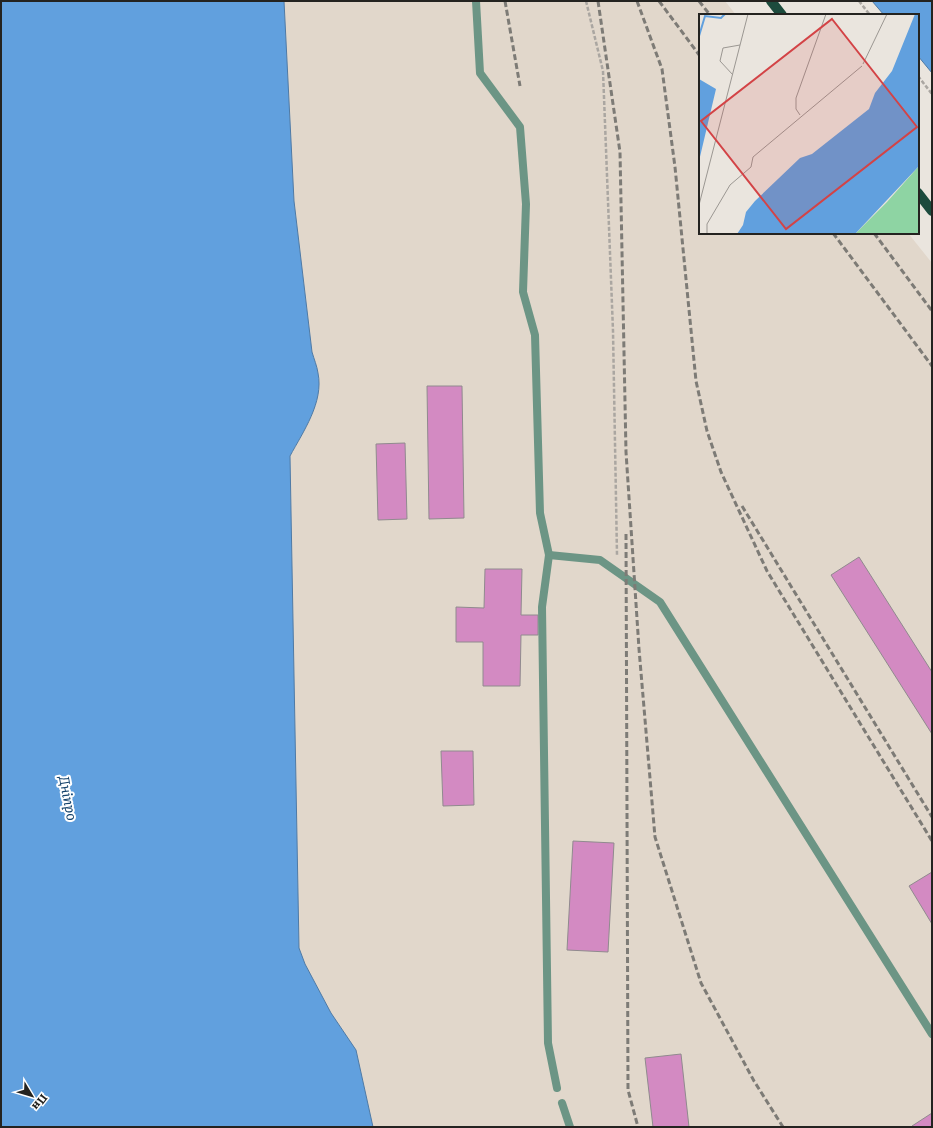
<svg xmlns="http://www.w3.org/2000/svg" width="933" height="1128" font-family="Literata,serif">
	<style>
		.built { fill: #e1d7cb }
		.water { fill: #61a0de; stroke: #4f7aa5 }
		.building { fill: #d38ac2; stroke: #908a8e }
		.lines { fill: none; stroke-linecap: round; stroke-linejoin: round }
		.path { stroke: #aaa6a1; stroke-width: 2.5; stroke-dasharray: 4 2; stroke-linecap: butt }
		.service { stroke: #6c9585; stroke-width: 8 }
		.primary { stroke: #1c4b3d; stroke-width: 10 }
		.rail { stroke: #7d7b76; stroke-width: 3; stroke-dasharray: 6 3; stroke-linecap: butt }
		.labels { text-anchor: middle; stroke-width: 4; stroke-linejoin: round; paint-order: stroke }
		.water-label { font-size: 14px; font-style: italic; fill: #13416a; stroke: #fff }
		.inset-river { fill: none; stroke: #61a0de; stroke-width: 2 }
		.inset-road { fill: none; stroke: #9b9792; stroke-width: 1 }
		.view { fill: #d34346; fill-opacity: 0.15; stroke: #d34346; stroke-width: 2 }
		.inset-edge { fill: none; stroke: #242320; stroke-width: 2 }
	</style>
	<rect width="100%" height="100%" fill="#eae5de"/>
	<!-- built -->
	<polygon class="built" points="284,1 725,1 736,15 700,15 700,233 908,233 932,263 932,1127 373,1127 356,1050 331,1013 305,964 299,948 290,456 303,433 319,375 312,352 294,201"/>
	<!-- water -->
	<g class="water">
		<path d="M1,1H284L294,201L312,352C314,359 317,366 318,373C324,402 303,432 290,456L299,948L305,964L331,1013L356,1050L373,1127H1Z"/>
		<polygon points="872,1 932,1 932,73 918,56 918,15 884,15"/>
	</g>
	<!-- building -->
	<g class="building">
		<polygon points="427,386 462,386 464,518 429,519"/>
		<polygon points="405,443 407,519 378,520 376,444"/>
		<polygon points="859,557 932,672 932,734 831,575"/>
		<polygon points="485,569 522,569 521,615 538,615 538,635 521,635 520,686 483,686 483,642 456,642 456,607 484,608"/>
		<polygon points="441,751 473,751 474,805 443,806"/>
		<polygon points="573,841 614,843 608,952 567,950"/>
		<polygon points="932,872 932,924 909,886"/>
		<polygon points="681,1054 689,1127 653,1127 645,1058"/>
		<polygon points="932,1113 932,1127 913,1127 912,1126"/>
	</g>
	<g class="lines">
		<!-- path -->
		<g class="path">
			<polyline points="586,1 603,71 613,331 617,555"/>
			<polyline points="859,1 870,15"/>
			<polyline points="918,76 932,94"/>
		</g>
		<!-- service -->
		<g class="service">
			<polyline points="476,1 480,73 520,127 526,204 523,292 535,335 540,513 549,555 542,607 548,1043 557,1088"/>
			<polyline points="549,555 600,560 660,602 932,1034"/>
			<polyline points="562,1103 570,1127"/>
		</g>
		<!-- primary -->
		<g class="primary">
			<polyline points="771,1 782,15"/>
			<polyline points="918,193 932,211"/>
		</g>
		<!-- rail -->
		<g class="rail">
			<polyline points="505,1 520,86"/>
			<polyline points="598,1 620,152 626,452 639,649 655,837 701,983 754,1081 783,1127"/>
			<polyline points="637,1 662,69 675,167 696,381 707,431 721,472 767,571 932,841"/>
			<polyline points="659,1 700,56"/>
			<polyline points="699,1 710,15"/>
			<polyline points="833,233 932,366"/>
			<polyline points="874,233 932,311"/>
			<polyline points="742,506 932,817"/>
			<polyline points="626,534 628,1090 638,1127"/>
		</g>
	</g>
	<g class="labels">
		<!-- water labels -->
		<g class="water-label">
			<text transform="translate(68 798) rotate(79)" y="5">Дніпро</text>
		</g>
	</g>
	<!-- overview -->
	<g transform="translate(699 14)">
		<rect width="220" height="220" fill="#eae5de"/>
		<path d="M220,152V220H156L188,188Z" fill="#8ed4a3"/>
		<path d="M216,0H220V152L156,220H38L44,211L47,198L56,187L101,144L113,140L170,95L176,79L193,57ZM0,65L17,75L0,147Z" fill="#61a0de"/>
		<path class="inset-river" d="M0,22L6,2L22,4L26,0"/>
		<path class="inset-road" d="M164,50L188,0M34,61L21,47L24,34L41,31M101,101L97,95V84L127,0M0,191L49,0M8,220V210L31,171L52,153L54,143L163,52"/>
		<path class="view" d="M133,5L218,113L87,215L2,107Z"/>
		<rect width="220" height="220" class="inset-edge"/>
	</g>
	<!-- border -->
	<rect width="933" height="1128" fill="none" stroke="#242320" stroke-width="4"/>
	<!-- north arrow -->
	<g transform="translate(32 1096) rotate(128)" stroke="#ffffff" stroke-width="3" paint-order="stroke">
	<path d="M0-3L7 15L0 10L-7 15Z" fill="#242320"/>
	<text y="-6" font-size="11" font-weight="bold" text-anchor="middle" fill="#242320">Пн</text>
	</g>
</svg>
